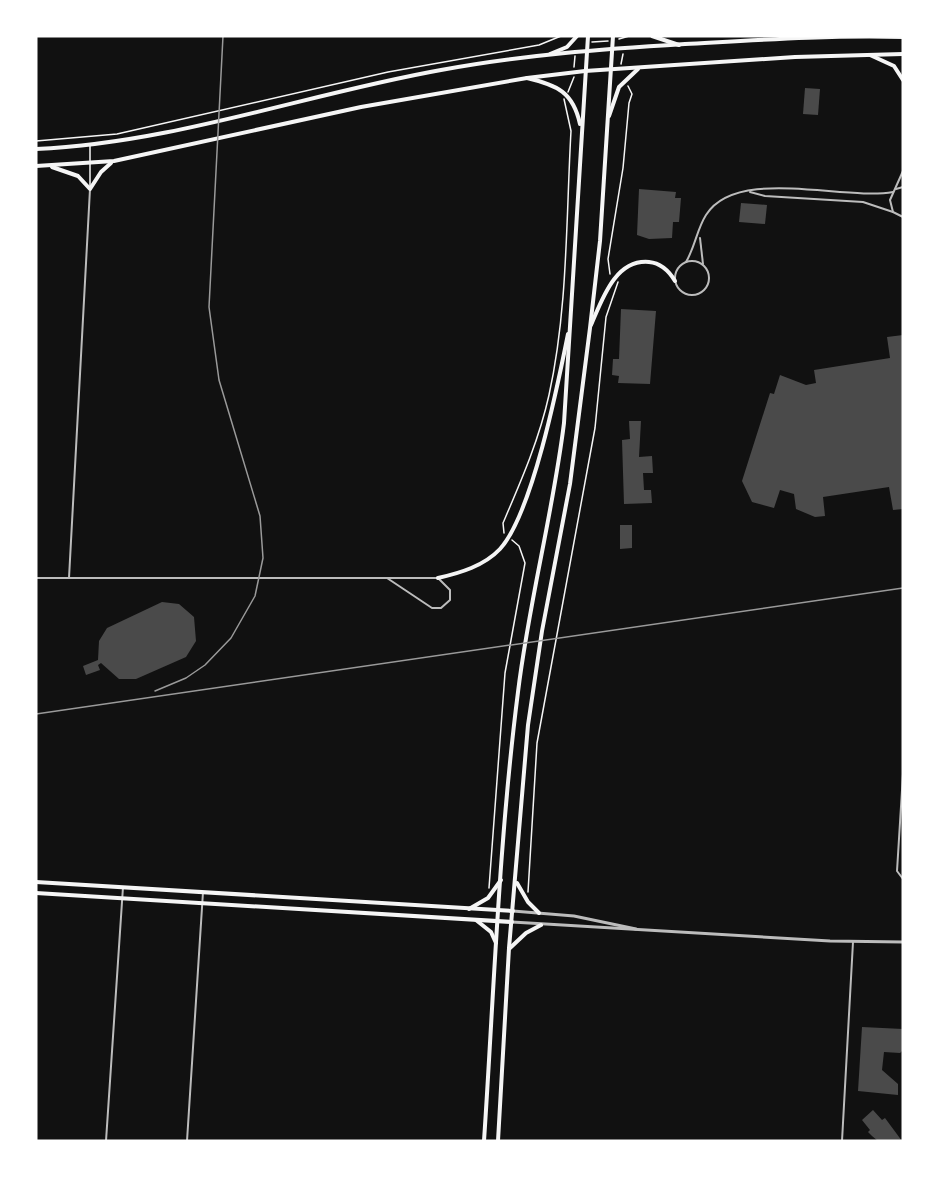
<svg xmlns="http://www.w3.org/2000/svg" width="939" height="1177" font-family="Signika,sans-serif">
	<style>
		.building { fill: #4a4a4a }
		.lines { fill: none; stroke-linecap: round; stroke-linejoin: round }
		.path { stroke: #f5f5f5; stroke-width: 1.5 }
		.minor { stroke: #bcbcbc; stroke-width: 2 }
		.tertiary { stroke: #bcbcbc; stroke-width: 3 }
		.secondary { stroke: #f5f5f5; stroke-width: 4 }
		.primary { stroke: #f5f5f5; stroke-width: 4 }
		.rail { stroke: #9a9a9a; stroke-width: 1.5 }
	</style>
	<rect width="100%" height="100%" fill="#111"/>
	<!-- building -->
	<g class="building">
		<polygon points="805,88 820,89 818,115 803,114"/>
		<polygon points="639,189 676,192 675,198 681,198 679,222 673,222 672,238 649,239 637,235"/>
		<polygon points="741,203 767,205 765,224 739,222"/>
		<polygon points="621,309 656,311 650,384 618,383 619,376 612,375 613,359 619,359"/>
		<polygon points="903,335 903,509 893,510 889,487 823,497 825,516 815,517 796,509 794,494 780,490 774,508 752,502 742,481 770,393 774,394 780,375 806,385 816,383 814,370 890,358 887,337"/>
		<polygon points="629,421 641,421 639,457 652,456 653,473 643,473 644,490 651,490 652,503 624,504 622,440 630,439"/>
		<polygon points="620,525 632,525 632,548 620,549"/>
		<polygon points="162,602 179,604 194,617 196,641 186,657 136,679 119,679 101,663 98,665 100,670 86,675 83,666 98,660 99,641 107,628"/>
		<polygon points="862,1027 903,1029 903,1050 900,1053 884,1052 882,1070 898,1084 898,1095 858,1091"/>
		<polygon points="873,1110 882,1120 885,1118 902,1141 878,1141 872,1136 868,1132 870,1130 862,1120"/>
	</g>
	<g class="lines">
		<!-- path -->
		<g class="path">
			<polyline points="619,39 629,36"/>
			<polyline points="592,42 608,41"/>
			<polyline points="621,64 623,54"/>
			<polyline points="574,67 575,56"/>
			<polyline points="568,92 574,77"/>
			<polyline points="36,141 117,134 388,72 539,45 561,36"/>
			<polyline points="610,274 608,259 623,168 629,103 632,94 628,86"/>
			<path d="M504,533L503,523C521,481 539,440 549,395C568,309 566,218 571,131L564,99"/>
			<polyline points="489,888 505,673 525,563 519,546 512,540"/>
			<polyline points="528,892 537,743 595,428 606,317 618,282"/>
		</g>
		<!-- minor -->
		<g class="minor">
			<polyline points="903,171 890,200 893,212 903,217"/>
			<polyline points="896,189 903,187"/>
			<polyline points="750,192 765,196 863,202 893,212"/>
			<polyline points="700,238 703,264"/>
			<circle cx="692" cy="278" r="17"/>
			<path d="M686,262C695,247 697,229 706,215C737,166 843,201 893,192"/>
			<polyline points="36,578 438,578 450,590 450,600 441,608 432,608 387,578"/>
			<polyline points="69,578 90,189 90,146"/>
			<polyline points="903,774 897,871 903,879"/>
			<polyline points="36,959 36,988"/>
			<polyline points="106,1141 123,887"/>
			<polyline points="187,1141 203,892"/>
			<polyline points="842,1141 853,942"/>
		</g>
		<!-- tertiary -->
		<g class="tertiary">
			<polyline points="513,911 574,916 636,929"/>
			<polyline points="512,922 830,941 903,942"/>
		</g>
		<!-- secondary -->
		<g class="secondary">
			<polyline points="870,55 894,66 903,80"/>
			<path d="M36,149C174,143 306,94 441,70C522,55 603,49 685,44C758,40 830,35 903,37"/>
			<polyline points="36,166 114,161 361,107 527,78 585,71 795,57 903,54"/>
			<polyline points="52,167 78,176 90,189 101,172 111,163"/>
			<polyline points="36,882 513,911"/>
			<polyline points="36,893 512,922"/>
		</g>
		<!-- primary -->
		<g class="primary">
			<polyline points="652,36 679,45"/>
			<polyline points="550,54 567,47 577,36"/>
			<path d="M527,78C557,85 573,92 580,124"/>
			<polyline points="609,116 619,87 638,69"/>
			<path d="M591,325C602,300 615,259 649,262C660,263 669,271 675,281"/>
			<path d="M438,578C460,573 484,566 500,549C532,514 558,384 568,334"/>
			<polyline points="517,883 528,902 539,913"/>
			<polyline points="469,909 488,898 501,880"/>
			<polyline points="476,920 491,932 496,943"/>
			<polyline points="510,948 526,933 541,925"/>
			<path d="M484,1141C494,991 499,840 518,692C529,601 553,513 564,423L588,36"/>
			<polyline points="498,1141 509,948 528,725 542,631 570,484 590,328 600,241 613,36"/>
		</g>
		<!-- rail -->
		<g class="rail">
			<polyline points="155,691 186,678 205,665 231,638 255,596 263,558 260,516 219,380 209,307 223,36"/>
			<polyline points="36,714 903,588"/>
		</g>
	</g>
	<!-- border -->
	<rect width="939" height="1177" fill="none" stroke="#ffffff" stroke-width="75"/>
</svg>
